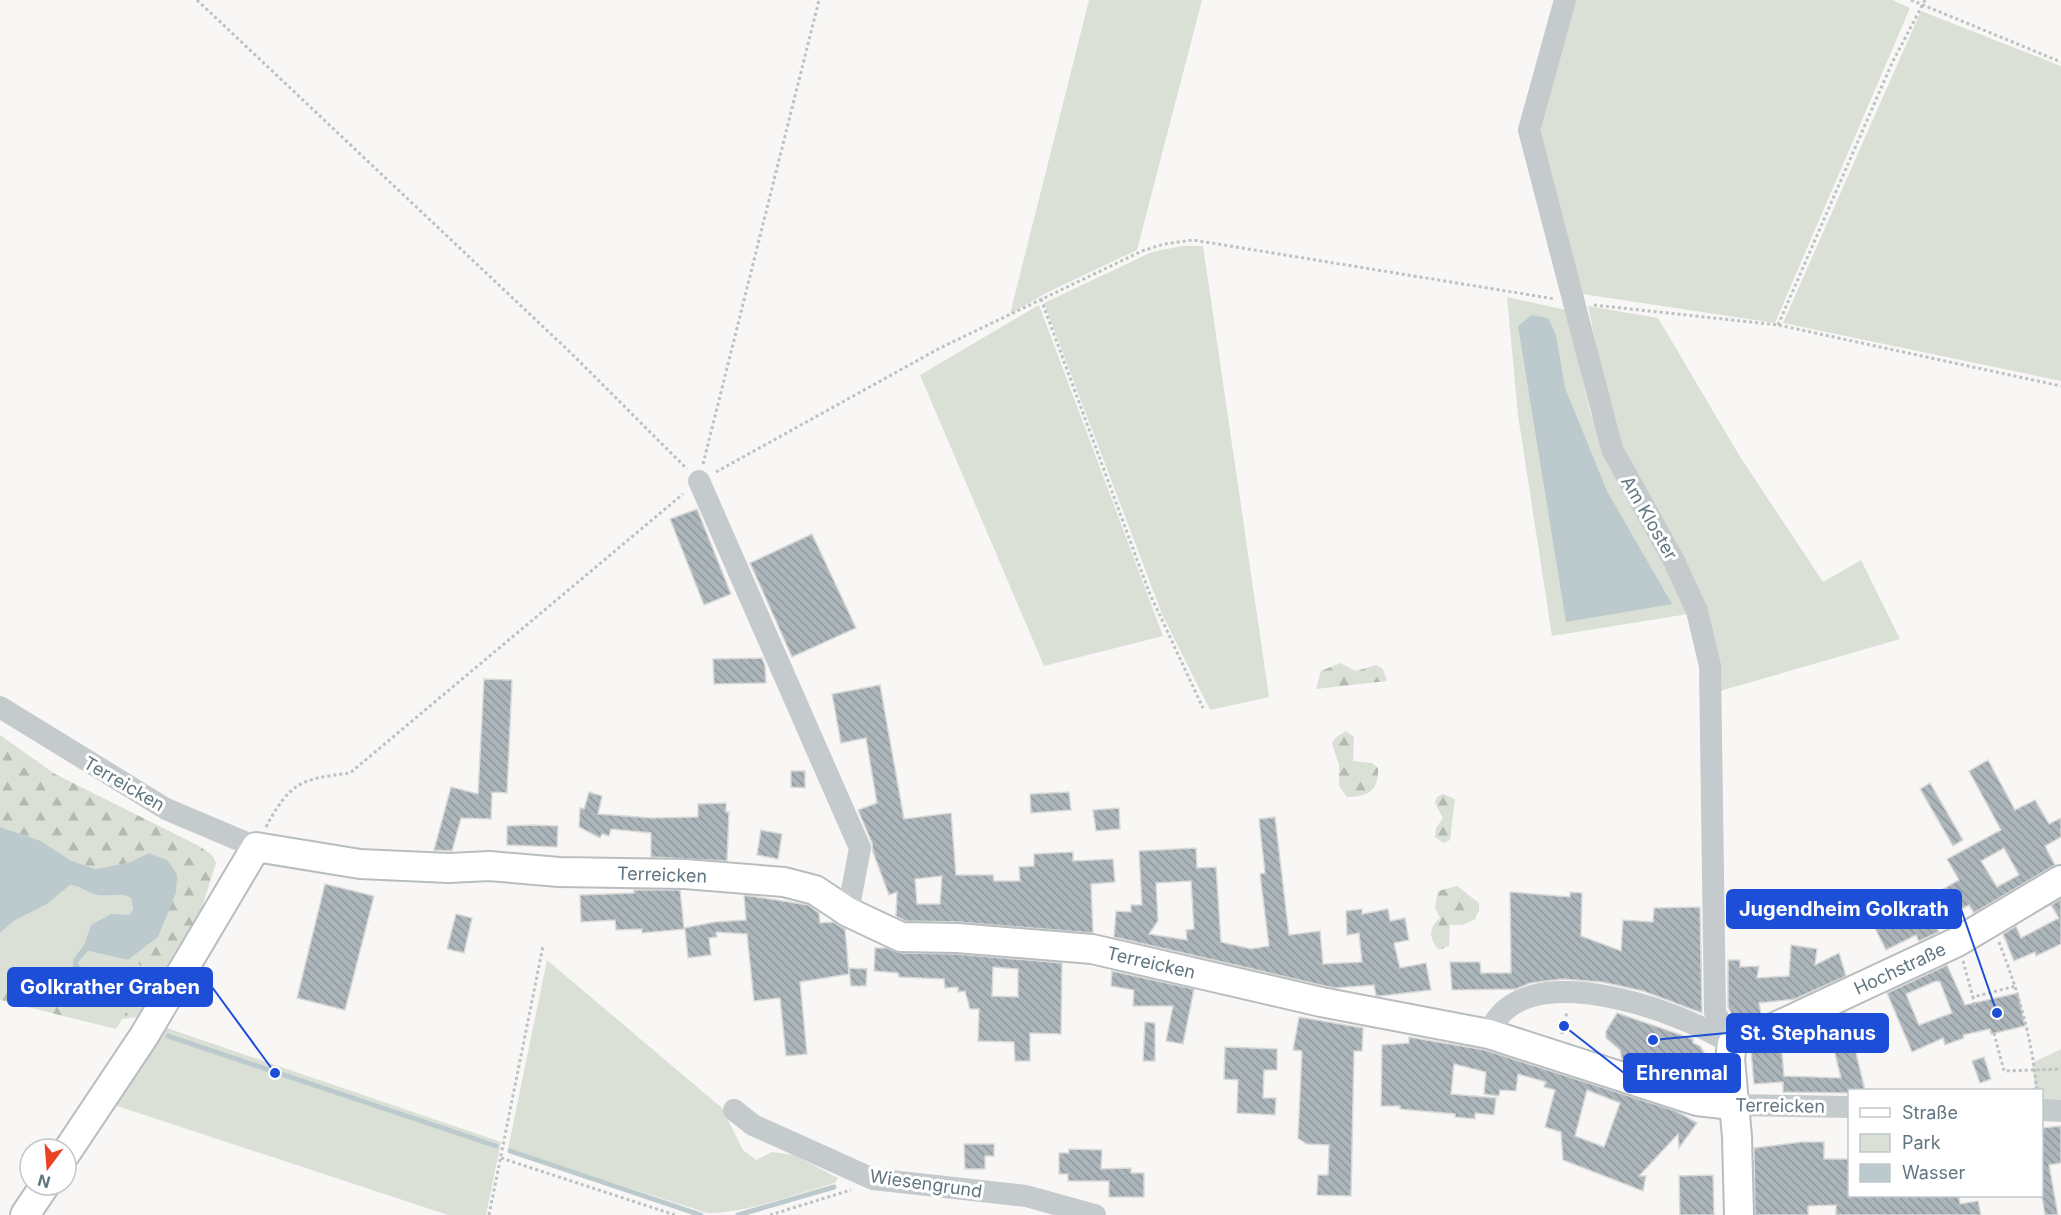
<svg xmlns="http://www.w3.org/2000/svg" width="2061" height="1215" font-family="Inter,sans-serif">
	<style>
		.green { fill: #dae0d5 }
		.forest { fill: url(#forest-firs) }
		.water { fill: #bccacd }
		.lines { fill: none; stroke-linecap: round; stroke-linejoin: round }
		.stream { stroke: #bccacd; stroke-width: 5 }
		.building { fill: url(#building-back-hatch); stroke: #d9d9d7; stroke-width: 1.5; fill-rule: evenodd }
		.major-casing { stroke: #b8bdc0; stroke-width: 32 }
		.path { stroke: #bec1c3; stroke-width: 3; stroke-dasharray: 3 3; stroke-linecap: butt }
		.minor { stroke: #c5cacc; stroke-width: 22 }
		.major { stroke: #fff; stroke-width: 28 }
		.labels { text-anchor: middle; stroke-width: 6; stroke-linejoin: round; paint-order: stroke }
		.street-label { font-size: 18px; fill: #617581; stroke: #fff }
		.leader { fill: none; stroke: #1d4ed8; stroke-width: 2 }
		.callout-dot { fill: #1d4ed8; stroke: #fff; stroke-width: 2 }
		.callout { fill: #1d4ed8; stroke: #1d4ed8; stroke-width: 2 }
		.callout-label { font-size: 20px; text-anchor: middle; font-weight: bold; fill: #fff }
	</style>
	<defs>
		<pattern id="forest-firs" width="22" height="20" patternUnits="userSpaceOnUse" patternTransform="scale(1.5)"><rect width="22" height="20" fill="#dae0d5"/><path d="M5 1l3.5 6h-7zM16 11l3.5 6h-7z" fill="#b4bab2"/></pattern>
		<pattern id="building-back-hatch" width="6" height="6" patternUnits="userSpaceOnUse" patternTransform="scale(1.5)"><rect width="6" height="6" fill="#abb5ba"/><path d="M-1 5l2 2M0 0l6 6M5-1l2 2" fill="none" stroke="#8f989d"/></pattern>
	</defs>
	<rect width="100%" height="100%" fill="#f8f7f5"/>
	<!-- green -->
	<g class="green">
		<polygon points="1089,0 1202,0 1137,250 1046,293 1010,314"/>
		<polygon points="1574,0 1892,0 1910,8 1775,323 1576,293 1536,122"/>
		<polygon points="1921,11 2061,66 2061,381 1783,323"/>
		<polygon points="1182,246 1203,246 1269,697 1210,710 1162,614 1044,303 1152,252"/>
		<polygon points="1507,297 1566,310 1590,412 1612,466 1657,545 1688,614 1552,636 1518,415"/>
		<polygon points="1039,305 1163,636 1044,666 920,375"/>
		<polygon points="1588,306 1658,318 1739,455 1823,582 1861,560 1900,639 1720,691 1617,444"/>
		<path d="M70,885C81,886 87,893 97,895C109,898 119,891 131,898L133,910L130,915L91,925L84,945L73,959V967L79,973L82,971L78,964L88,951L128,960L153,970L116,1029L67,1017L78,992L25,972L0,975V933L14,921L47,904Z"/>
		<path d="M547,960L722,1108L743,1150L756,1160L772,1152L794,1155L838,1178L835,1183C794,1194 749,1213 707,1213L508,1149Z"/>
		<polygon points="161,1026 501,1142 486,1215 448,1215 114,1105"/>
		<polygon points="2061,1049 2061,1100 2042,1100 2042,1090 2035,1090 2032,1063"/>
	</g>
	<!-- forest -->
	<g class="forest">
		<polygon points="1340,663 1356,671 1376,665 1383,669 1387,681 1316,689 1321,671"/>
		<path d="M1346,731L1354,737L1353,761L1372,763L1378,768C1379,791 1368,797 1347,797L1339,786V765L1332,743L1335,738Z"/>
		<polygon points="0,735 55,774 199,846 212,855 216,863 200,914 144,1013 138,1017 122,1019 152,970 128,960 158,937 166,915 149,853 128,863 95,869 70,860 41,841 0,827"/>
		<polygon points="1443,794 1455,799 1450,840 1444,843 1435,837 1436,828 1443,818 1435,803 1437,797"/>
		<path d="M1457,886L1479,903V911L1474,920L1462,925H1450L1449,946L1439,950C1429,939 1428,928 1440,918L1435,908L1438,891Z"/>
		<polygon points="25,972 47,973 78,992 67,1017 0,1000 0,975"/>
	</g>
	<!-- water -->
	<g class="water">
		<polygon points="1532,315 1548,318 1556,335 1565,388 1607,491 1672,604 1566,622 1518,326"/>
		<path d="M0,827L41,841L70,860L95,869L128,863L149,853L167,860L177,874L176,893L158,937L128,960L88,951L78,963L82,971L78,973L73,967V959L84,945L91,925L111,914L129,915L133,910L131,898C119,891 110,898 97,895C87,893 81,886 70,885L47,904L14,921L0,933Z"/>
	</g>
	<g class="lines">
		<!-- stream -->
		<g class="stream">
			<polyline points="168,1036 496,1146"/>
			<polyline points="510,1151 701,1215"/>
			<polyline points="738,1215 834,1187"/>
		</g>
	</g>
	<!-- building -->
	<g class="building">
		<polygon points="697,509 731,594 704,605 670,519"/>
		<polygon points="812,534 856,628 792,657 750,563"/>
		<polygon points="762,658 765,666 766,683 714,684 713,659"/>
		<polygon points="484,679 512,680 507,793 492,792 491,819 461,818 452,851 434,850 451,787 478,794"/>
		<path d="M880,685L904,819L951,813L956,875H993L994,881H1020L1019,867L1034,866V854L1073,852V861L1113,859L1115,882L1091,884L1093,933L958,922L905,921L896,916L897,892L889,895L873,852L872,843L858,810L877,803L866,738L841,743L832,694ZM942,876L940,904H917L915,879Z"/>
		<path d="M1988,760L2015,810L2035,800L2049,824L2061,818V837L2045,846L2055,865L1974,913L1969,905L1934,923L1939,932L1919,941L1916,935L1886,950L1874,926L1895,916L1898,922L1927,909L1922,901L1959,880L1947,859L2001,830L1969,771ZM2004,848L2019,875L1997,887L1981,861Z"/>
		<polygon points="791,771 805,771 805,788 791,787"/>
		<polygon points="1930,783 1963,840 1953,846 1920,789"/>
		<polygon points="589,792 602,796 598,814 652,818 698,817 698,804 726,803 726,812 729,812 727,861 651,857 651,833 611,829 609,836 602,834 600,838 579,827 580,808 584,809"/>
		<polygon points="1069,792 1071,810 1031,813 1030,794"/>
		<polygon points="1119,808 1120,829 1096,831 1093,810"/>
		<path d="M1275,817L1289,935L1320,931L1323,964L1362,962L1359,933L1347,935L1346,911L1362,909V914L1388,909L1390,921L1405,918L1409,940L1394,943L1400,968L1426,963L1431,990L1380,996H1376L1374,985L1334,988L1114,937L1116,911L1131,912V905H1142L1139,851L1196,848L1197,868L1216,867L1221,942L1251,949L1269,946L1260,874L1265,873L1259,819ZM1191,881L1194,929L1186,930L1187,940L1149,934L1158,921L1156,883Z"/>
		<polygon points="531,825 558,826 557,847 507,845 507,826"/>
		<polygon points="761,830 782,834 778,859 757,855"/>
		<polygon points="325,884 374,896 345,1010 297,998"/>
		<polygon points="634,890 680,890 684,928 715,922 746,920 744,895 808,905 819,913 820,923 833,922 845,929 849,974 800,982 807,1054 786,1056 780,998 754,1001 747,934 716,932 717,937 709,938 711,955 688,958 685,929 642,933 642,929 616,930 615,920 581,922 580,895 634,893"/>
		<polygon points="1510,892 1570,897 1570,892 1582,893 1581,936 1621,951 1623,920 1653,922 1654,908 1700,907 1702,1013 1643,991 1602,982 1563,979 1530,983 1516,989 1452,990 1450,962 1480,962 1481,973 1511,973"/>
		<polygon points="2061,899 2061,944 2036,956 2035,952 2014,961 2003,934 2016,926 2021,938 2059,918 2051,905"/>
		<polygon points="456,914 472,918 464,953 447,949"/>
		<polygon points="1791,945 1817,949 1815,965 1839,953 1846,976 1795,999 1759,1003 1761,1014 1736,1022 1728,1007 1728,960 1740,960 1740,967 1759,966 1757,978 1789,976"/>
		<path d="M875,948H886L901,953L956,954L1062,963L1061,1034L1030,1033V1061H1015L1014,1042L978,1041L979,1009H970L965,991L958,992V987L945,988L944,979L899,977L898,973L874,971ZM993,967L1018,969V997L992,996Z"/>
		<path d="M1947,965L1965,1005L2018,993L2025,1026L1991,1034L1990,1029L1963,1035L1964,1038L1945,1045L1943,1038L1912,1052L1887,993ZM1936,981L1940,982L1952,1013L1919,1025L1906,994Z"/>
		<polygon points="849,968 867,969 866,986 851,986"/>
		<polygon points="1112,971 1194,989 1183,1044 1166,1041 1173,1006 1133,1006 1134,990 1111,986"/>
		<polygon points="1846,1012 1865,1090 1850,1090 1850,1093 1783,1092 1783,1082 1754,1084 1751,1051 1781,1042 1784,1076 1841,1078 1827,1021"/>
		<polygon points="1617,1013 1693,1039 1693,1043 1700,1046 1704,1052 1699,1067 1695,1065 1692,1074 1683,1071 1683,1073 1651,1063 1647,1067 1622,1059 1620,1050 1606,1038 1606,1031"/>
		<polygon points="1299,1017 1363,1028 1362,1051 1354,1051 1351,1196 1317,1195 1318,1175 1328,1175 1329,1145 1307,1144 1298,1138 1302,1051 1293,1050"/>
		<polygon points="1145,1022 1155,1023 1155,1061 1143,1061"/>
		<path d="M1409,1037L1485,1050L1676,1111L1697,1123L1679,1148L1678,1134L1639,1176H1646L1643,1191L1563,1160L1561,1132L1545,1127L1555,1090L1544,1087L1546,1082L1518,1074L1516,1091L1500,1090L1499,1096L1484,1094L1486,1072L1454,1064L1451,1094L1496,1098L1494,1115L1475,1113V1119L1455,1117V1114L1400,1109V1106H1381L1382,1045L1409,1043ZM1587,1090L1620,1103L1604,1147L1575,1136Z"/>
		<polygon points="1225,1047 1277,1049 1277,1070 1264,1070 1263,1098 1276,1098 1275,1115 1237,1113 1238,1080 1224,1079"/>
		<polygon points="1984,1057 1991,1079 1980,1083 1972,1061"/>
		<polygon points="2061,1126 2061,1163 2049,1165 2058,1215 2045,1215 2042,1197 2042,1128"/>
		<polygon points="1801,1142 1824,1142 1824,1159 1850,1159 1850,1196 1959,1196 1960,1204 1978,1201 1981,1215 1836,1215 1836,1205 1808,1206 1808,1215 1755,1215 1754,1148"/>
		<polygon points="964,1144 994,1144 994,1156 985,1156 985,1169 965,1169"/>
		<polygon points="1069,1149 1102,1150 1101,1169 1131,1168 1131,1173 1144,1173 1144,1197 1109,1197 1109,1181 1068,1181 1068,1174 1059,1174 1059,1153 1069,1153"/>
		<polygon points="1713,1175 1714,1215 1680,1215 1679,1176"/>
	</g>
	<g class="lines">
		<defs>
			<g id="major">
				<polyline points="66,1153 144,1036 256,847 360,864 449,868 489,866 559,872 685,874 784,882 815,890 848,912 901,937 957,938 1092,949 1321,1002 1489,1034 1697,1101 1732,1105"/>
				<polyline points="25,1215 45,1185"/>
				<polyline points="1739,1215 1737,1137 1730,1059 1732,1044 1744,1036 1775,1027 1957,942 2061,880"/>
			</g>
		</defs>
		<!-- major casing -->
		<use href="#major" class="major-casing"/>
		<!-- path -->
		<g class="path">
			<polyline points="197,0 572,354 687,469"/>
			<polyline points="1911,0 2061,62"/>
			<polyline points="1041,299 1149,592 1203,708"/>
			<polyline points="1594,305 1778,325 2061,386"/>
			<polyline points="1778,325 1892,63 1925,0"/>
			<polyline points="703,464 819,0"/>
			<polyline points="716,472 940,348 1142,251 1164,244 1193,240 1555,299"/>
			<path d="M266,827C290,782 301,779 350,773L683,494"/>
			<path d="M1999,942C2018,991 2032,1038 2037,1090"/>
			<polyline points="1963,961 1973,997"/>
			<polyline points="1976,1011 1973,997 2016,986"/>
			<polyline points="1994,1033 2004,1071 2061,1069"/>
			<polyline points="1562,1034 1567,1012"/>
			<polyline points="501,1158 675,1215"/>
			<polyline points="489,1215 543,946"/>
			<polyline points="770,1215 851,1190"/>
		</g>
		<!-- minor -->
		<g class="minor">
			<polyline points="1565,0 1529,130 1612,449 1674,561 1697,611 1710,666 1715,1012 1732,1044"/>
			<polyline points="699,481 860,848 848,912"/>
			<polyline points="0,707 166,809 256,847"/>
			<path d="M1489,1034C1518,952 1679,1010 1730,1043"/>
			<polyline points="1732,1105 1850,1107"/>
			<polyline points="734,1110 753,1125 873,1179 1026,1196 1095,1215"/>
			<polyline points="2042,1110 2061,1111"/>
		</g>
		<!-- major -->
		<use href="#major" class="major"/>
	</g>
	<g class="labels">
		<!-- street labels -->
		<g class="street-label">
			<text transform="translate(1649 518) rotate(60)" y="6">Am Kloster</text>
			<text transform="translate(124 784) rotate(30)" y="6">Terreicken</text>
			<text transform="translate(662 875) rotate(2)" y="6">Terreicken</text>
			<text transform="translate(1151 963) rotate(13)" y="6">Terreicken</text>
			<text transform="translate(1900 969) rotate(-25)" y="6">Hochstraße</text>
			<text transform="translate(1780 1106) rotate(1)" y="6">Terreicken</text>
			<text transform="translate(926 1184) rotate(8)" y="6">Wiesengrund</text>
		</g>
	</g>
	<!-- callouts -->
	<path class="leader" d="M1997 1013L1961 909M275 1073L212 987M1653 1040L1727 1033M1564 1026L1624 1073"/>
	<g class="callout-dot">
		<circle cx="1997" cy="1013" r="6"/>
		<circle cx="275" cy="1073" r="6"/>
		<circle cx="1653" cy="1040" r="6"/>
		<circle cx="1564" cy="1026" r="6"/>
	</g>
	<g class="callout">
		<rect x="1727" y="890" width="234" height="38" rx="6"/>
		<rect x="8" y="968" width="204" height="38" rx="6"/>
		<rect x="1727" y="1014" width="161" height="38" rx="6"/>
		<rect x="1624" y="1054" width="116" height="38" rx="6"/>
	</g>
	<g class="callout-label">
		<text x="1844" y="916">Jugendheim Golkrath</text>
		<text x="110" y="994">Golkrather Graben</text>
		<text x="1808" y="1040">St. Stephanus</text>
		<text x="1682" y="1080">Ehrenmal</text>
	</g>
	<!-- legend -->
	<rect x="1848" y="1089" width="195" height="108" fill="#ffffff" stroke="#c0c8cd" stroke-width="1.5"/>
	<rect x="1860" y="1108" width="30" height="9" fill="#ffffff" stroke="#c0c8cd" stroke-width="1.5"/>
	<text x="1902" y="1119" font-size="18" fill="#617581">Straße</text>
	<rect x="1860" y="1134" width="30" height="18" fill="#dae0d5" stroke="#c0c8cd" stroke-width="1.5"/>
	<text x="1902" y="1149" font-size="18" fill="#617581">Park</text>
	<rect x="1860" y="1164" width="30" height="18" fill="#bccacd" stroke="#c0c8cd" stroke-width="1.5"/>
	<text x="1902" y="1179" font-size="18" fill="#617581">Wasser</text>
	<!-- north arrow -->
	<g transform="translate(48 1167) rotate(196)"><circle r="28" fill="#ffffff" stroke="#c0c8cd" stroke-width="1.5"/>
	<path d="M0-4.5L10 22L0 15L-10 22Z" fill="#e94323"/>
	<text y="-9" font-size="16" font-weight="bold" text-anchor="middle" fill="#617581">N</text>
	</g>
</svg>
